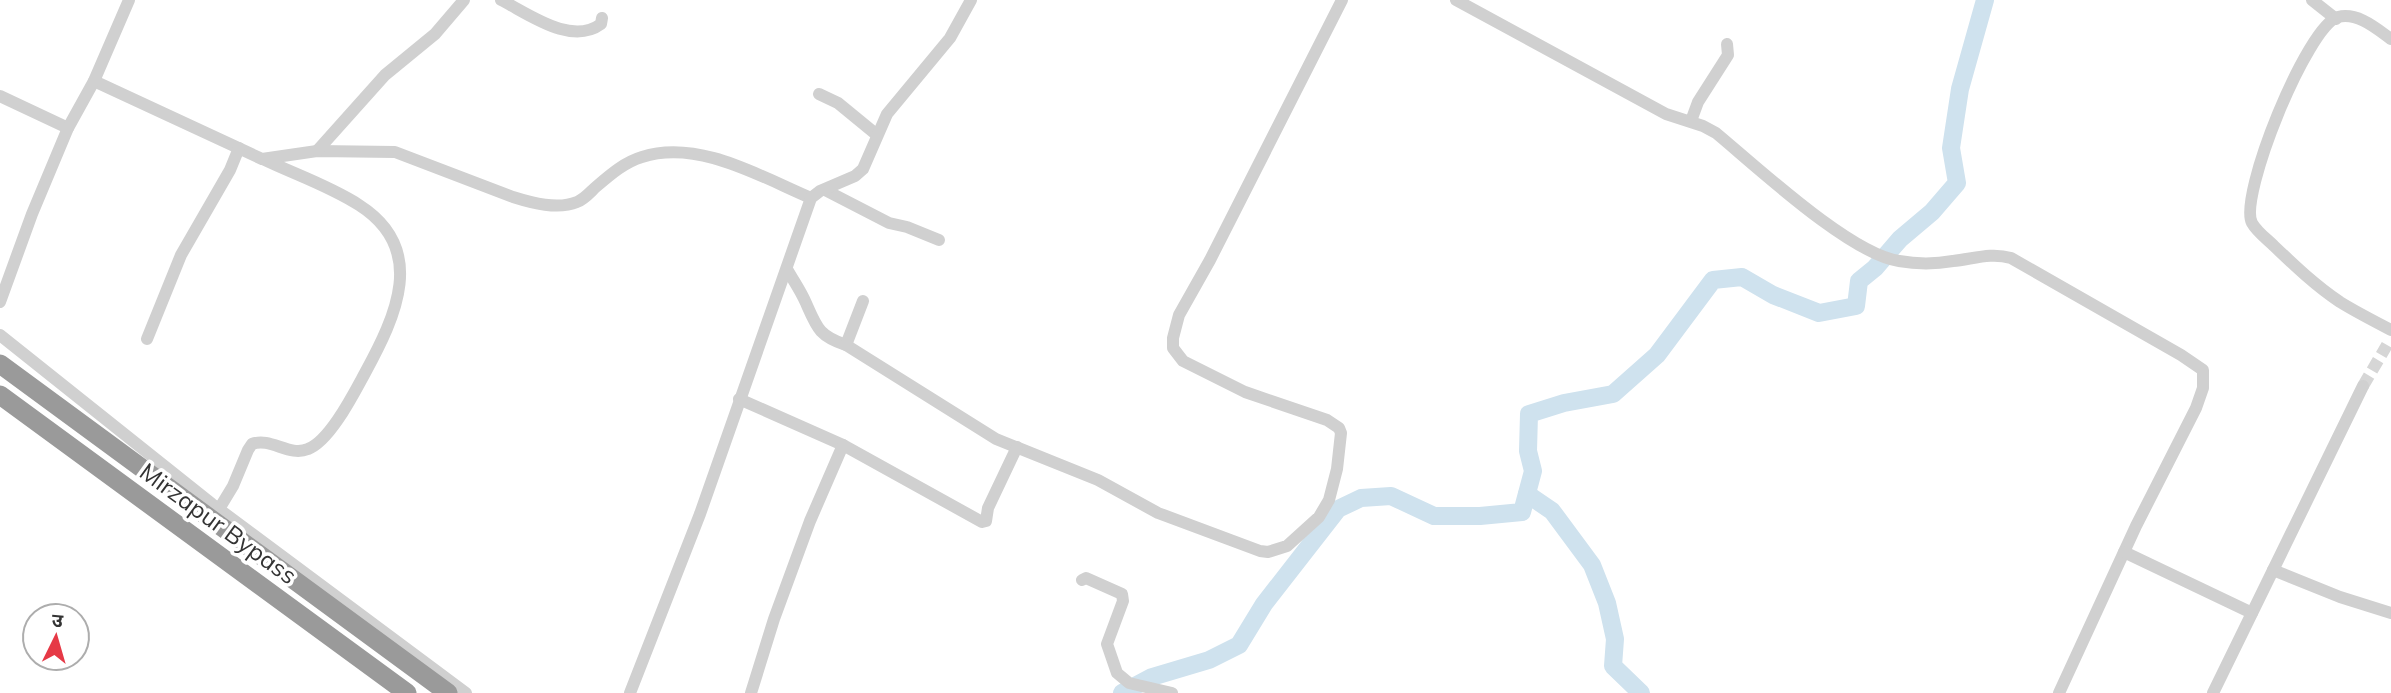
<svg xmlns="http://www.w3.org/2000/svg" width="2391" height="693" font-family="Mulish,'Noto Sans Devanagari',sans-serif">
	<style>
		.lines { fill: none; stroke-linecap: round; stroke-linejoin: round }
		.river { stroke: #cfe2ee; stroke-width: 18 }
		.minor-tunnel { stroke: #d6d6d6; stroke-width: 12; stroke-dasharray: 12 6; stroke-linecap: butt }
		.minor { stroke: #d0d0d0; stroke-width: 12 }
		.highway { stroke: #9a9a9a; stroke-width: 19 }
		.labels { text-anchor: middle; stroke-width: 7; stroke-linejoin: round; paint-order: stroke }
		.street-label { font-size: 24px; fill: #333; stroke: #fff }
	</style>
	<rect width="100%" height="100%" fill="#fff"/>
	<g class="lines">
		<!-- river -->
		<g class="river">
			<polyline points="1527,494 1552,511 1592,565 1607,603 1615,639 1613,666 1641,693"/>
			<polyline points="1122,693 1152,677 1209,660 1239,645 1264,604 1338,509 1361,498 1391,496 1434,516 1480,516 1522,512 1533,471 1528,451 1529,414 1564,403 1613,394 1657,355 1713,280 1742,277 1773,295 1819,313 1856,306 1859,281 1875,268 1900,239 1932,212 1957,183 1951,148 1960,89 1985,0"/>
		</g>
		<!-- minor-tunnel -->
		<polyline class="minor-tunnel" points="2363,386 2387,345"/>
		<!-- minor -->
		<g class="minor">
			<path d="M501,0C529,14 571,46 601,24L602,18"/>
			<path d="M1456,0L1666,114L1703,126L1716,133C1757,167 1850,254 1899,261C1916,264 1936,264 1953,261C1973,259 1991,252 2011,258L2181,355L2203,370V388L2196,408L2136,526L2059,693"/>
			<polyline points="2312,0 2336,19"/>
			<path d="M2391,39C2377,29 2358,12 2338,17C2307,26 2238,197 2252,223C2257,232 2267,239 2274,246C2295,266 2316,286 2340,302C2356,312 2374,321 2391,330"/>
			<path d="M94,81L262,159L317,151L395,152L513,197C532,203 558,210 577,202C585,199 591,191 597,186C611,174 625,162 642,157C699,139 761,177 811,198"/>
			<polyline points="819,94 838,103 877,135"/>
			<polyline points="0,96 68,128"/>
			<polyline points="1691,121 1698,102 1728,55 1727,44"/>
			<polyline points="317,151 385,75 435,34 464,0"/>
			<polyline points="825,190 889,223 907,227 939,240"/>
			<path d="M787,269C793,280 801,291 806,303C817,328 819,336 846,345L996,439L1098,480L1158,513L1260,551L1268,552L1287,546L1319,517L1329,500L1337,469L1341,433L1339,428L1327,420L1245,392L1183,361L1173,348V338L1179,315L1210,260L1342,0"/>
			<polyline points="0,302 32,214 68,128 94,81 129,0"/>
			<polyline points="0,335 212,504 466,693"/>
			<polyline points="147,339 181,255 230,170 239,148"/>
			<polyline points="846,345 863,301"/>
			<polyline points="739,399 843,445 982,522 986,521 988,508 1017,447"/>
			<path d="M219,509L233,486L248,450L252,444C271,437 289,457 308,449C330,441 354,393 365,373C396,316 428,249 359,205C330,186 294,174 263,159"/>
			<polyline points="2124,552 2252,613"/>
			<polyline points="2273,570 2340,597 2391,613"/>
			<polyline points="1082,580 1086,578 1122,594 1123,601 1107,644 1117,673 1129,683 1172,693"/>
			<polyline points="630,693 700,514 811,198 820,191 855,176 863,169 887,114 950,38 971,0"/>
			<polyline points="751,693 774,619 810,521 843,445"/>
			<polyline points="2213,693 2363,386"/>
		</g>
		<!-- highway -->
		<g class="highway">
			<polyline points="0,364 448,693"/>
			<polyline points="0,395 407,693"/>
		</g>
	</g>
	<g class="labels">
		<!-- street labels -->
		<g class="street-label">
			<text transform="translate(218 524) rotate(36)" y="8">Mirzapur Bypass</text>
		</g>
	</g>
	<!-- north arrow -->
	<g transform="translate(56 637) rotate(5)"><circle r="33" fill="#ffffff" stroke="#adadad" stroke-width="2"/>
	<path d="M0-5L12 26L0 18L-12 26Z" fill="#e63946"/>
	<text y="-10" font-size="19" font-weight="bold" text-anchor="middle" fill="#333333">उ</text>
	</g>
</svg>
